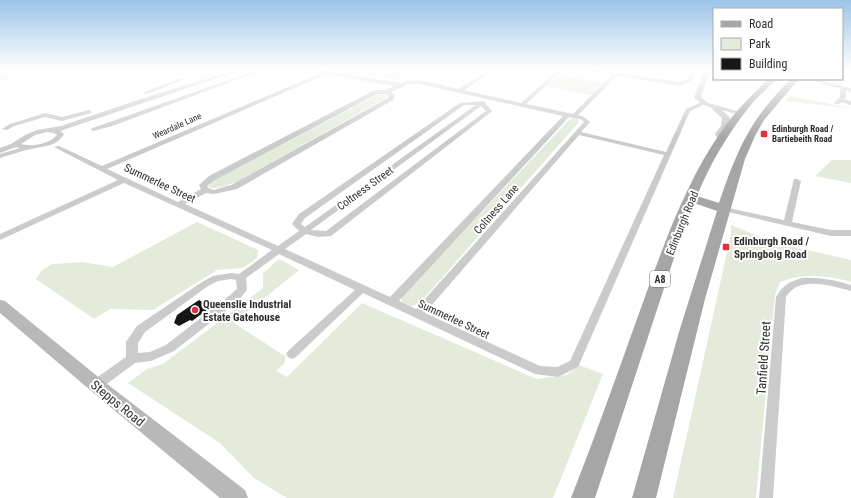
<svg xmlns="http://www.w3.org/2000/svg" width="851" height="498" font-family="'Roboto Condensed',sans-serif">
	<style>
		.green { fill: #e4ebdb }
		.building { fill: #151515 }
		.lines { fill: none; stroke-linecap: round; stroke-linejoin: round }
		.minor { fill: #cbcbcb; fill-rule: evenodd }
		.tertiary { fill: #cbcbcb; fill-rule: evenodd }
		.secondary { fill: #b8b8b8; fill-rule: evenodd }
		.primary { fill: #a6a6a6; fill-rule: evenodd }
		.poi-dot { fill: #e3313c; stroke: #fff; stroke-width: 1.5 }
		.labels { text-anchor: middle; stroke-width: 4; stroke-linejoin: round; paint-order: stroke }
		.far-street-label { font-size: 9px; fill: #2e2e2e; stroke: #fff }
		.far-poi-label { font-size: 9px; font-weight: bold; fill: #2e2e2e; stroke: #fff; text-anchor: start }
		.shield { fill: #fff; stroke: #6d6d6d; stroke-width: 1 }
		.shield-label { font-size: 10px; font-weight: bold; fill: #2e2e2e }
		.street-label { font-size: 11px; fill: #2e2e2e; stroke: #fff }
		.poi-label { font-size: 11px; font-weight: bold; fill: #2e2e2e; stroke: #fff; text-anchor: start }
		.near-street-label { font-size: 13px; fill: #2e2e2e; stroke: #fff }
	</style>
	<rect width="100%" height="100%" fill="#fff"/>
	<!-- green -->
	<g class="green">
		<polygon points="0,70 44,70 0,82"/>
		<polygon points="326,70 430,70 399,80"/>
		<polygon points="560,75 602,83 591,95 546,86"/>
		<path d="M379,94L387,96L386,98L238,181C228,185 217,190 207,187L216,179Z"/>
		<polygon points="790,96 851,108 785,101"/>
		<polygon points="573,118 578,119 579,122 420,303 410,307 402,302 402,296 569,120"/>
		<polygon points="832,160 851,160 851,183 815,176"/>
		<polygon points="197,222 258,250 257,258 243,268 217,270 153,310 110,309 94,319 36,279 42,270 53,264 82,262 113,267"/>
		<path d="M731,225L776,243L851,260V282C827,275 803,273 780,282L775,295L756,498H673L731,234Z"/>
		<polygon points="279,259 299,270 234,323 286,357 284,364 276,371 287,377 362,303 537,379 567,375 579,365 603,374 553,498 287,498 254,478 220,443 128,383 147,369 163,364 263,288 263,273"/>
	</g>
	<!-- building -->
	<polygon class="building" points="199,300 211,307 192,321 190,320 179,326 174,323 177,315"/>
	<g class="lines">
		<!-- minor -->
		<g class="minor">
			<path d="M235,70H241L60,131L64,134C56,147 44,146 31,149C21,151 10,155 0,158V154L20,148L16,147L0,153V148L11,144L25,135L37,130L61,126L141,99ZM47,132L54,133L57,135C50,144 32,147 21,144L35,135Z"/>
			<polygon points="257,70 263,70 112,126 93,131 90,129"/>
			<path d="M312,70L327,71L400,83C418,76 440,85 458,89L489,70H494L464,90L521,103L558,70H563L526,104L573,114L612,75L589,71L587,70H596L680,82L687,79L692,70H696L691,81L681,86L617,76L578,115L584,117L590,122L581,132L666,152L686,109L702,102L707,103L690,111L578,367L558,377L535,374L363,293L296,357L292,359L288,357L286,354L288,351L355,290L279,254L246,278L247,290L237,302L174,351L151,361L135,363L100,389L96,390L92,389L90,385L92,381L126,357V342L137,326L202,282L213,276L231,273L239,274L272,250L124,183L0,240V234L118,180L54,147L59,146L102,166L321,73ZM327,74L395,86L386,90H376L369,93L209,176L199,185L201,189L178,202L107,169ZM409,84H419L563,116L390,297L285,249L306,234L318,237L331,236L491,112L492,111L485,103V101L460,103L299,214L292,224L299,231L278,246L185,204L206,193L214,194L237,189L393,100L395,95L391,92ZM377,94H386L389,96L388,98L231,185L214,190L208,188L207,186L215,180ZM464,105H476L305,227L301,224L305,218ZM481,106L486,111L326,231L311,230ZM569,117L580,119L584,122L416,309L399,301ZM579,135L664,155L570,361L557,367L540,366L425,313ZM231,279L236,280L237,289L229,296L166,345L150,352L138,353V343L145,332L208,286L218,281Z"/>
			<polygon points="181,78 185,79 147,94 142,93"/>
			<polygon points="817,79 821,79 821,80 851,88 851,92 846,90 846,97 844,99 851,101 851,105 841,102 839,104 835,104 834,103 840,97 840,89 816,82"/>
			<polygon points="89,110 92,112 91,113 62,121 45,117 14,126 7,130 2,129 10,124 45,113 62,117"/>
			<polygon points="794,179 797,179 801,181 792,222 831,230 851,230 851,236 831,236 724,211 720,209 724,207 784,220"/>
			<path d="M802,278C819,277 835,280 851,285V291C831,286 799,275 786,297L773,498H759L776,297C783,285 789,282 802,278Z"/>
		</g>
		<!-- tertiary -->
		<polygon class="tertiary" points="704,70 710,70 701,97 708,103 744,113 740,115 722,110 730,118 729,126 723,134 726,139 725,141 719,141 715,134 721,126 722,118 713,110 712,108 704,105 694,98"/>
		<!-- secondary -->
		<polygon class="secondary" points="0,300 5,301 102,380 245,490 248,498 220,498 90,390 0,313"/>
		<!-- primary -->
		<path class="primary" d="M768,79H776C768,89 758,96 750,106C728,133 710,164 697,196L719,203C737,150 750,119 791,79H799L764,120L755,136L745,159L705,299L656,498H632L679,332L717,211L694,203L674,258L595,498H571C593,442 613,386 633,330C658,262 681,188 723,129C736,110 752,95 768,79Z"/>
	</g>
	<!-- sky -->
	<linearGradient id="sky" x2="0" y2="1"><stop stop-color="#9bc4e9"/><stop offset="0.5" stop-color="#fff"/><stop offset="1" stop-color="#fff" stop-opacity="0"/></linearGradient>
	<rect width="851" height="139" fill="url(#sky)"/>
	<!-- markers -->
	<g class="poi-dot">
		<rect x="760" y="130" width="8" height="8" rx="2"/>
		<rect x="722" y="243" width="8" height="8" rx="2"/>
		<circle cx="195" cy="310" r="4"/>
	</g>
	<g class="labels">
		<!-- far-street labels -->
		<g class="far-street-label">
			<text transform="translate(177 126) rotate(-24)" y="3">Weardale Lane</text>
		</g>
		<!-- far-poi labels -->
		<g class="far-poi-label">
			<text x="772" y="132">Edinburgh Road /<tspan x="772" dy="10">Bartiebeith Road</tspan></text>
		</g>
		<!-- shield labels -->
		<rect class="shield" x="650" y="271" width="20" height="16" rx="3"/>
		<g class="shield-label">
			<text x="660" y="283">A8</text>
		</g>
		<!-- street labels -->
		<g class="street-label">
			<text transform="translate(160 183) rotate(25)" y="4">Summerlee Street</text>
			<text transform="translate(365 188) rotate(-36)" y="4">Coltness Street</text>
			<text transform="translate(496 209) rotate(-49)" y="4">Coltness Lane</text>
			<text transform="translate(682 223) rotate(-68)" y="4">Edinburgh Road</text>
			<text transform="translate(454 319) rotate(25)" y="4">Summerlee Street</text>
		</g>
		<!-- poi labels -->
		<g class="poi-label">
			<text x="734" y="245">Edinburgh Road /<tspan x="734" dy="13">Springboig Road</tspan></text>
			<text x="203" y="308">Queenslie Industrial<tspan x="203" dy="13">Estate Gatehouse</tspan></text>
		</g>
		<!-- near-street labels -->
		<g class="near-street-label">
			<text transform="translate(763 358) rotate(-86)" y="5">Tanfield Street</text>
			<text transform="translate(118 403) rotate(39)" y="5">Stepps Road</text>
		</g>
	</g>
	<!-- legend -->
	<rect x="713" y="8" width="130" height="72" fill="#ffffff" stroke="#ababab"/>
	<rect x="721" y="21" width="20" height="6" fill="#a6a6a6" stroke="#ababab"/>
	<text x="749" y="28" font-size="12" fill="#2e2e2e">Road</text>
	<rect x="721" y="38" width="20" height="12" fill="#e4ebdb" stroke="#ababab"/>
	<text x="749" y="48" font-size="12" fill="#2e2e2e">Park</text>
	<rect x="721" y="58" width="20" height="12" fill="#151515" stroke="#ababab"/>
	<text x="749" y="68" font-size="12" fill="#2e2e2e">Building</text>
</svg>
